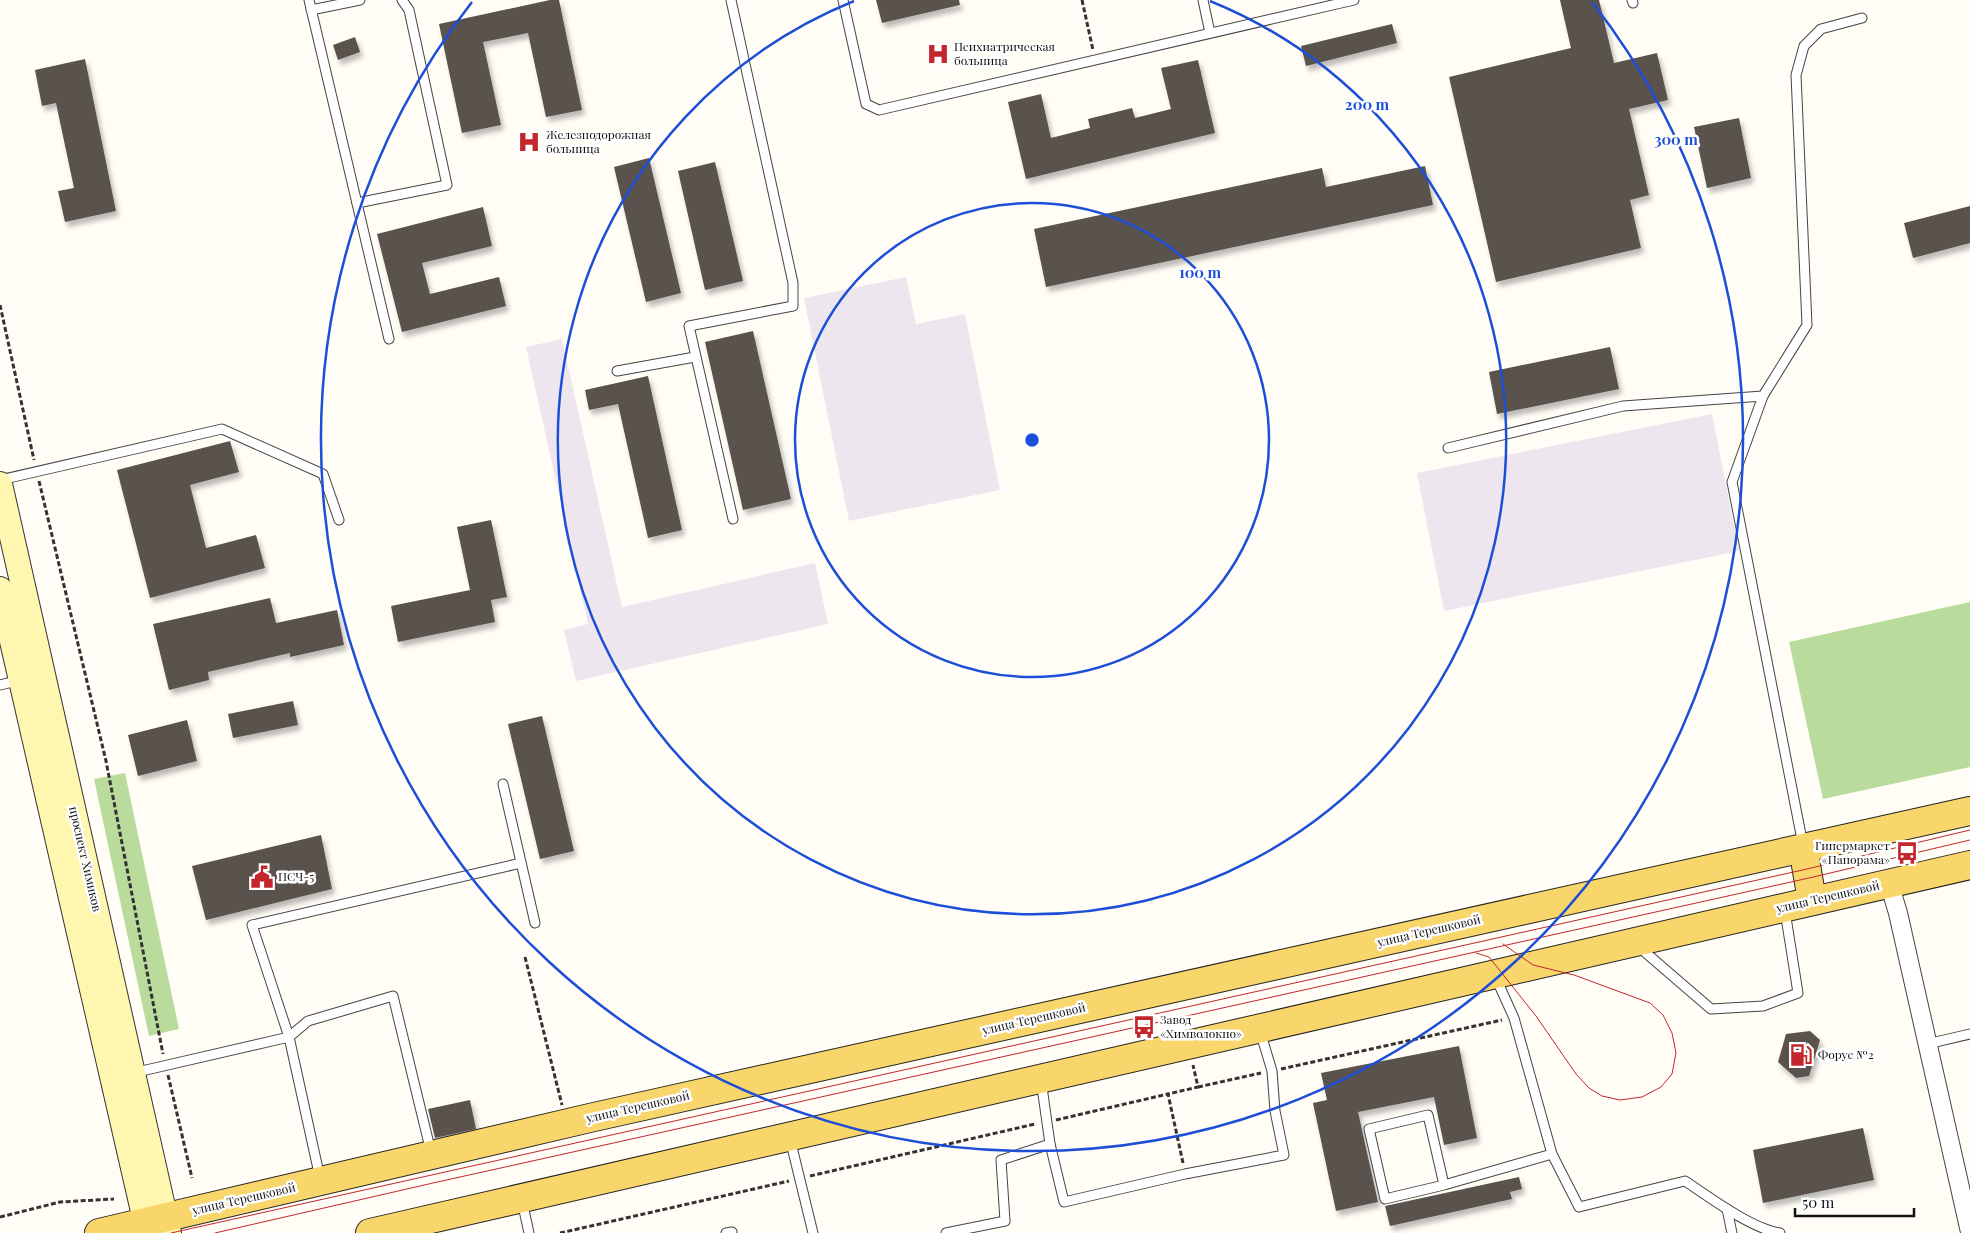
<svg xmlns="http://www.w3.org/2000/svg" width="1970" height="1233" font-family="'Playfair Display',serif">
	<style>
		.industrial { fill: #eee6ef }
		.forest { fill: #b9dc9c }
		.building { fill: #5a524d; filter: url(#shadow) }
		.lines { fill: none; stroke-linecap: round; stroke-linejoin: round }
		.service-casing { stroke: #444; stroke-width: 11 }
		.minor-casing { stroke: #444; stroke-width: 20 }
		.secondary-casing { stroke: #333; stroke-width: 26 }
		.primary-casing { stroke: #222; stroke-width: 30 }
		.path { stroke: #333; stroke-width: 3; stroke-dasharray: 5 2.5; stroke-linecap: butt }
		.service { stroke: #fff; stroke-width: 9 }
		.minor { stroke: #fff; stroke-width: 18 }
		.secondary { stroke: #fff6b0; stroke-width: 24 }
		.primary { stroke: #f9d66b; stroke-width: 28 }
		.tram { stroke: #c4262e; stroke-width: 1 }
		.ring { fill: none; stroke: #1d4ed8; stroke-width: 2.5 }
		.labels { text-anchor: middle; stroke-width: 5; stroke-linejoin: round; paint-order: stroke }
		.poi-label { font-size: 12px; fill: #111; stroke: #fff; text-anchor: start }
		.street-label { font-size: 12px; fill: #111; stroke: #fff }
		.centre { fill: #1d4ed8; stroke: #fff; stroke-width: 2.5 }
		.ring-label { font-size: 15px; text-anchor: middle; font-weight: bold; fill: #1d4ed8; stroke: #fff; stroke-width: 5; stroke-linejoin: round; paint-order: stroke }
	</style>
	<defs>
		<filter id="shadow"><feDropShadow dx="3" dy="5" stdDeviation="2.5" flood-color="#0004"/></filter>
	</defs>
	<rect width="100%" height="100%" fill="#fffdf5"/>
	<!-- industrial -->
	<g class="industrial">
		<polygon points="906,277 916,324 965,314 1000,490 849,521 804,298"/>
		<polygon points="562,339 622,607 815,563 828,624 576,681 564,630 588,624 526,347"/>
		<polygon points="1712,414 1739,551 1444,611 1417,473"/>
	</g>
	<!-- forest -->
	<g class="forest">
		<polygon points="1970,602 1970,767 1823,799 1789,642"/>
		<polygon points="125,773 179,1029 149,1036 94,779"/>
	</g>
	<!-- building -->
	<g class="building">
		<polygon points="550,0 559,0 582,110 546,117 528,33 483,42 501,125 462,133 439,24"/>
		<polygon points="876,0 959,0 960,5 882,23"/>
		<polygon points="1560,0 1599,0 1614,63 1657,53 1668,100 1629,109 1649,195 1630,200 1641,248 1496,282 1449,77 1571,48"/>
		<polygon points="1392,24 1397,43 1306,66 1301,46"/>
		<polygon points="355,37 360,52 338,60 333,45"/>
		<polygon points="85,59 116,211 65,222 58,191 74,188 56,103 42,106 35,70"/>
		<polygon points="1198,60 1215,133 1026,179 1008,102 1041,94 1051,138 1090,128 1088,119 1132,108 1135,118 1171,109 1161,68"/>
		<polygon points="1739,118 1751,178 1707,188 1694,127"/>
		<polygon points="649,158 681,293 646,302 614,167"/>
		<polygon points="715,162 743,281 705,290 678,171"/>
		<polygon points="1425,166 1433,205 1046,287 1034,229 1322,168 1326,187"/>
		<polygon points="1970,206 1970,243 1913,258 1904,223"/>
		<polygon points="483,207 492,246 422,263 430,294 499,277 506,306 402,332 377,234"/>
		<polygon points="753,331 791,499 743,510 705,342"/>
		<polygon points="1610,347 1619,389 1497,414 1489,372"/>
		<polygon points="648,376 682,530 648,538 618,404 589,410 585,390"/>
		<polygon points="230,441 239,472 190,485 206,548 256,535 265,568 150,598 117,470"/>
		<polygon points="491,520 507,597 491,600 495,622 398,642 391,606 470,590 457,527"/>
		<polygon points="270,598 276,623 337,610 344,645 290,657 290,653 208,672 209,680 169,690 153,624"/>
		<polygon points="293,701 298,725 233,738 228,714"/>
		<polygon points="542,716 574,851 540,859 508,724"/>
		<polygon points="187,720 197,761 138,776 128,735"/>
		<polygon points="321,835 332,889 206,920 192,866"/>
		<polygon points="1810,1031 1820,1040 1809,1076 1796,1078 1778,1062 1786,1034"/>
		<polygon points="1459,1046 1477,1138 1444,1145 1434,1097 1358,1112 1378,1202 1336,1211 1313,1103 1327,1100 1321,1073"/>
		<polygon points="470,1100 476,1129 435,1138 428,1109"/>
		<polygon points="1863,1128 1874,1180 1763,1203 1753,1150"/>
		<polygon points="1519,1177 1522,1189 1510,1192 1512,1199 1390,1226 1385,1206"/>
	</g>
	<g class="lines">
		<defs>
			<g id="service">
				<polyline points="309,0 389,339"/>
				<polyline points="731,0 793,283 793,306 689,326 733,519"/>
				<polyline points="843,0 866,104 879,110 1354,0"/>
				<polyline points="1203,0 1210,33"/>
				<polyline points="1632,0 1633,3"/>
				<polyline points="311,10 360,0"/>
				<polyline points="357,203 447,185 409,10 402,0"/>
				<polyline points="617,371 695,357"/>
				<polyline points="1448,448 1623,406 1763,396"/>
				<polyline points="0,480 222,429 323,474 339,520"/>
				<polyline points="0,685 21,680"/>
				<polyline points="503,784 535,923"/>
				<polyline points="1803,845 1732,482 1763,396 1807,325 1796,75 1804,46 1821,29 1862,18"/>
				<polyline points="1639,947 1711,1009 1763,1006 1798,993 1785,911"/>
				<path d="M1495,976L1514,1018L1552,1154L1579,1207L1685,1181C1709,1197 1752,1229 1780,1233"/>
				<polyline points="1927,1044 1970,1034"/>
				<polyline points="133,1073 289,1037 320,1178"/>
				<polyline points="790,1139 813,1233"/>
				<polyline points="1050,1144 1064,1202 1185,1174 1284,1155 1275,1111 1272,1071 1260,1031"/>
				<polyline points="431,1152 393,996 308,1021 289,1037 252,925 521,863"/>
				<polyline points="1444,1185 1428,1115 1369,1129 1385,1199 1444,1185 1552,1154"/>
				<polyline points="522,1201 529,1233"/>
				<polyline points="1727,1209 1732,1233"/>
				<polyline points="726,1233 732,1232"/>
				<polyline points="946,1233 1005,1221 1001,1160 1050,1144 1041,1080"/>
			</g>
			<polyline id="minor" points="1889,883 1898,913 1970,1232"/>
			<g id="secondary">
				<polyline points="0,484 169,1233"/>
				<polyline points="0,589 148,1233"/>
			</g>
			<g id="primary">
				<polyline points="1803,848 1812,900"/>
				<polyline points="99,1233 594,1117 1970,811"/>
				<polyline points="370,1233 1970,865"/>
			</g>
		</defs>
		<!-- service casing -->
		<use href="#service" class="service-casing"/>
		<!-- minor casing -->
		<use href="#minor" class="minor-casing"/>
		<!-- secondary casing -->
		<use href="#secondary" class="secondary-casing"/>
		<!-- primary casing -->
		<use href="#primary" class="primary-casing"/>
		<!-- path -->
		<g class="path">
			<polyline points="1082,0 1093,50"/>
			<polyline points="0,305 34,460"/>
			<polyline points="39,481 106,761 163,1054"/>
			<polyline points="525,957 562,1105"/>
			<polyline points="1281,1069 1502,1020"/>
			<polyline points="168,1075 192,1178"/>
			<polyline points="1198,1087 1261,1073"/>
			<polyline points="1056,1120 1168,1094"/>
			<polyline points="1183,1163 1168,1094 1198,1087 1193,1065"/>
			<polyline points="810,1176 1035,1124"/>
			<polyline points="0,1217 60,1202 114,1199"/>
			<polyline points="560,1233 789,1181"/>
		</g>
		<!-- service -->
		<use href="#service" class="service"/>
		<!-- minor -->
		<use href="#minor" class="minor"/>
		<!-- secondary -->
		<use href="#secondary" class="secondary"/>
		<!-- primary -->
		<use href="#primary" class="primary"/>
		<!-- tram -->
		<g class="tram">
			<polyline points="1476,953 1489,957 1536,1016 1576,1074 1589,1088 1602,1096 1620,1100 1642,1097 1661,1087 1672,1074 1676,1053 1672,1033 1663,1015 1650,1003 1574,975 1533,965 1503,944"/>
			<polyline points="171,1233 1807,869 1970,830"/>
			<polyline points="215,1233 433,1183 1809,878 1970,840"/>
		</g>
	</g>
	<!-- distance rings -->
	<g class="ring">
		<circle cx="1032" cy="440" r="237"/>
		<path d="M1210 1A474 474 0 1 1 854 1"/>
		<path d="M1592 2A711 711 0 1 1 472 2"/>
	</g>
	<!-- icons -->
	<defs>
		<symbol id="hospital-bare" viewBox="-9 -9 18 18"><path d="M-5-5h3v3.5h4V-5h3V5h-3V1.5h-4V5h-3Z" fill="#c4262e" stroke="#fff" stroke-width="2.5" paint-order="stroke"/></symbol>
		<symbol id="bus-bare" viewBox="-9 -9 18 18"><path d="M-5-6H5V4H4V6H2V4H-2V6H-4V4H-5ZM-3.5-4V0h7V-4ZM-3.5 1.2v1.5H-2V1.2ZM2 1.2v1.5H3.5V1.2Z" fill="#c4262e" stroke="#fff" stroke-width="2.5" paint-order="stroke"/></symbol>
		<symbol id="civic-bare" viewBox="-9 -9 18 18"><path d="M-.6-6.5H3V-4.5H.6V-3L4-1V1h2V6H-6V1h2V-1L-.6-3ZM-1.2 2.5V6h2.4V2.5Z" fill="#c4262e" stroke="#fff" stroke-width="2.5" paint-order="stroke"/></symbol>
		<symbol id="fuel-bare" viewBox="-9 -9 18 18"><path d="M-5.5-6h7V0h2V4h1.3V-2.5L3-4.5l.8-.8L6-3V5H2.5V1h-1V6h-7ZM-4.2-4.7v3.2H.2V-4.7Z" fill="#c4262e" stroke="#fff" stroke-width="2.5" paint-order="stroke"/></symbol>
	</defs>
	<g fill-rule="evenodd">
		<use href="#hospital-bare" x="922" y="38" width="32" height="32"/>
		<use href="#hospital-bare" x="513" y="126" width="32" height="32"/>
		<use href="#bus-bare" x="1891" y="837" width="32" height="32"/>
		<use href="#civic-bare" x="246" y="861" width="32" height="32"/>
		<use href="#bus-bare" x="1128" y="1011" width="32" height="32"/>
		<use href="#fuel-bare" x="1785" y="1039" width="32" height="32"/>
	</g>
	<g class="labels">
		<!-- poi labels -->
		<g class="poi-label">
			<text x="954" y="51">Психиатрическая<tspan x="954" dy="14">больница</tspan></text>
			<text x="546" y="139">Железнодорожная<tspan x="546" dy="14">больница</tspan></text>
			<text x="1890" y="850" text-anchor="end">Гипермаркет<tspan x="1890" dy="14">«Панорама»</tspan></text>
			<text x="278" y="881">ПСЧ-5</text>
			<text x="1160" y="1024">Завод<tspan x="1160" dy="14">«Химволокно»</tspan></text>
			<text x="1818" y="1059">Форус №2</text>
		</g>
		<!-- street labels -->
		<g class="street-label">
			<text transform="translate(85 859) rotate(77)" y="4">проспект Химиков</text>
			<text transform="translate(1828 897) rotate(-13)" y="4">улица Терешковой</text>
			<text transform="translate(1429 931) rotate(-13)" y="4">улица Терешковой</text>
			<text transform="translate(1034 1019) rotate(-13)" y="4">улица Терешковой</text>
			<text transform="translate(638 1107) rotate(-13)" y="4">улица Терешковой</text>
			<text transform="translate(244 1199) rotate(-13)" y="4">улица Терешковой</text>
		</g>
	</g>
	<circle cx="1032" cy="440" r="8" class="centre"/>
	<g class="ring-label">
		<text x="1367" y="110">200 m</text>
		<text x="1676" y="145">300 m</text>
		<text x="1200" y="278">100 m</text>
	</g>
	<!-- scale -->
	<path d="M1795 1208v8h119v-8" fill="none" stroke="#111111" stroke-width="2.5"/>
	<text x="1802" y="1208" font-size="15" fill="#111111" stroke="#ffffff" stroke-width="4" paint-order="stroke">50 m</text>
</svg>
